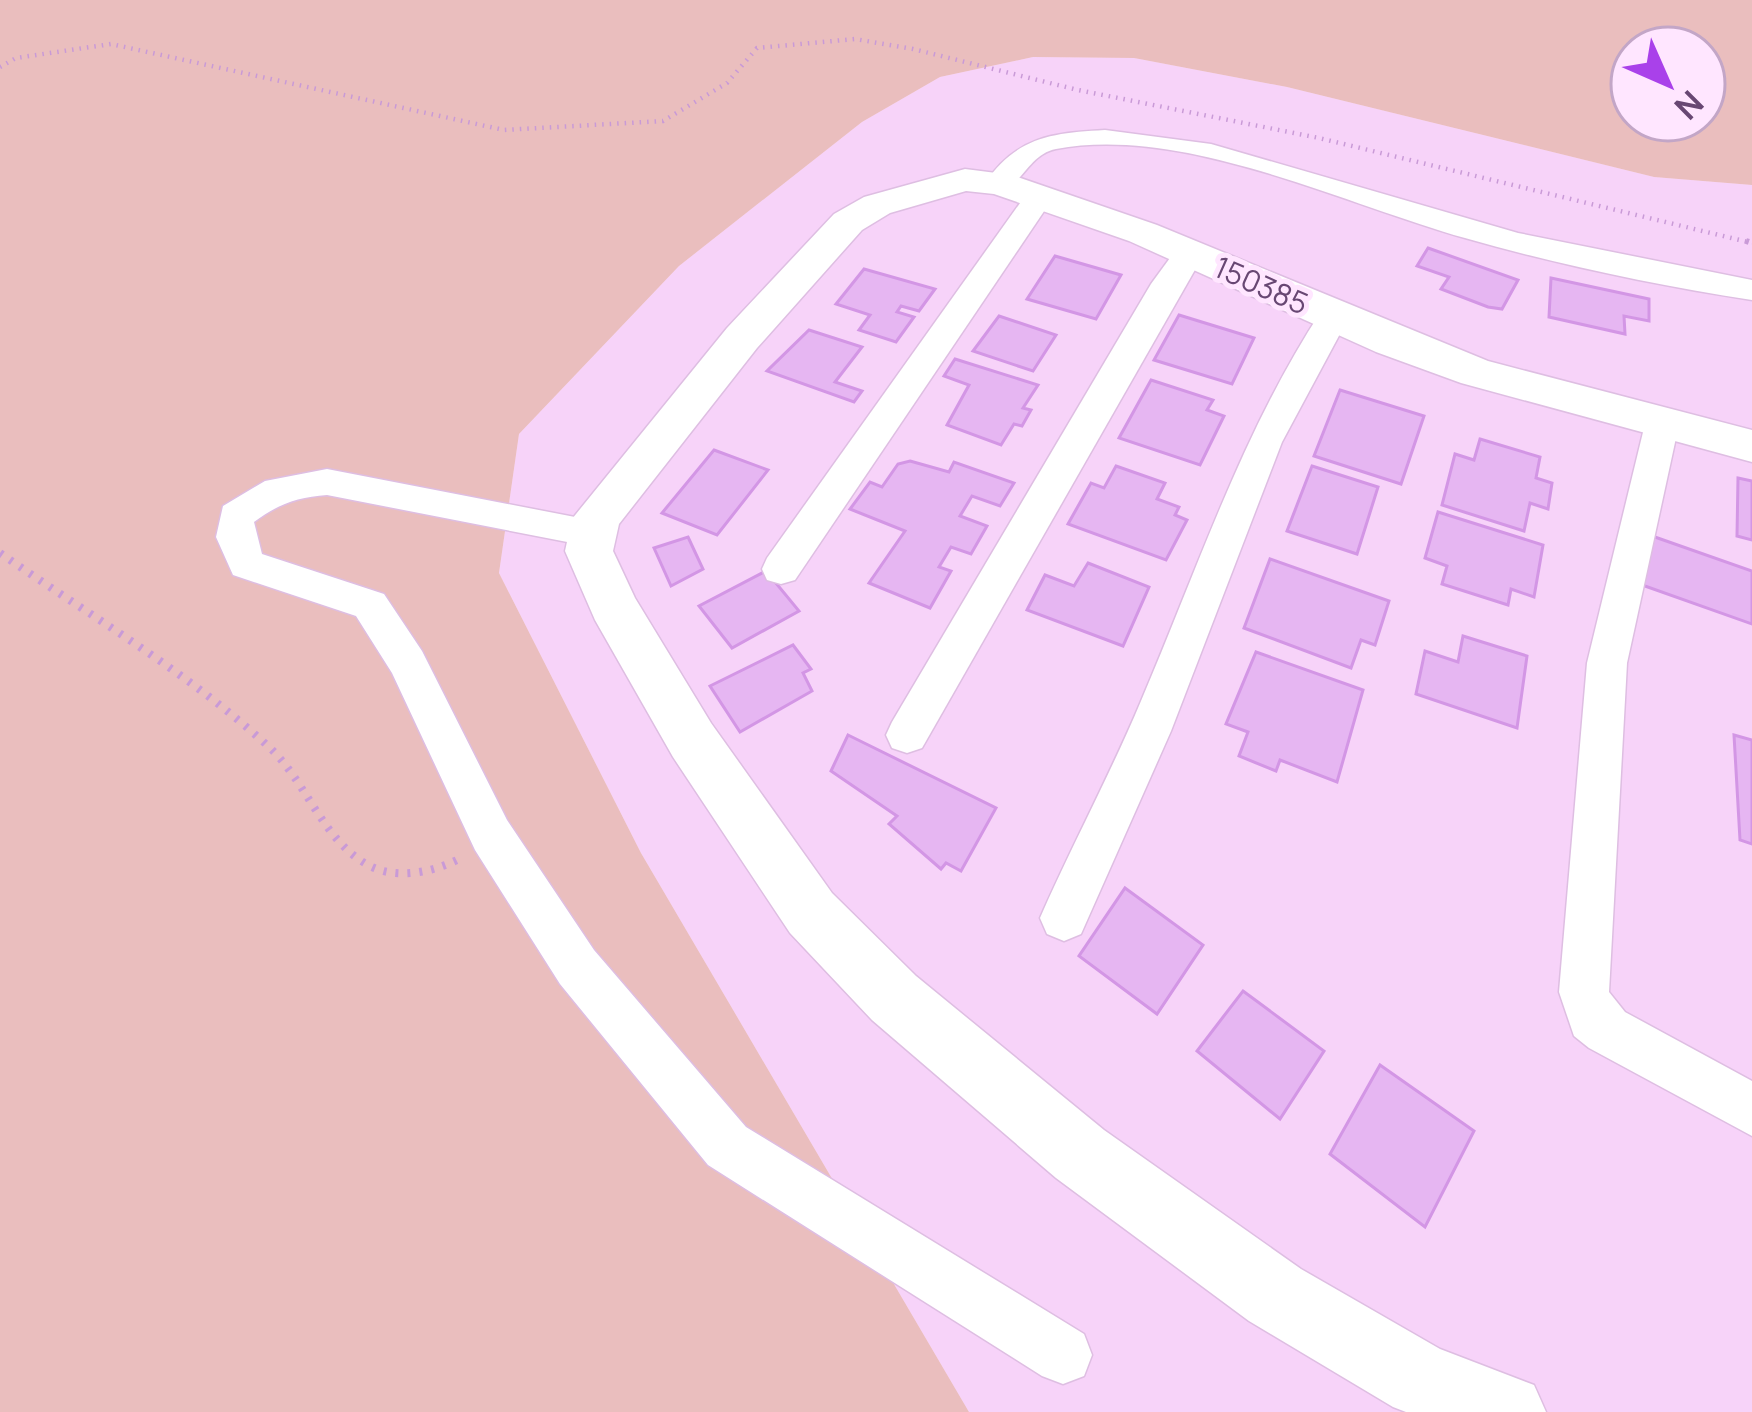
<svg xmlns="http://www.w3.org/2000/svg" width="1752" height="1412" font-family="Manrope,sans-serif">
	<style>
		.residential { fill: #f7d3f9 }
		.green { fill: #eabebe; fill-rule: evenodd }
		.building { fill: #e6b6f2; stroke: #d396e5; stroke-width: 3 }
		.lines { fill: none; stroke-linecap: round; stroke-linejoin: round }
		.minor-casing { stroke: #debee2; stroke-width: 3 }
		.tertiary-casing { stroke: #debee2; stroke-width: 3 }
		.path-far2 { stroke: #c99ad7; stroke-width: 4.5; stroke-dasharray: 1.5 6; stroke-linecap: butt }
		.path-far1 { stroke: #c99ad7; stroke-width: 6; stroke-dasharray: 3 8; stroke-linecap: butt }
		.path { stroke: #c99ad7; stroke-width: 8; stroke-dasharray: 3 9; stroke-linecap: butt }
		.minor { fill: #fff; fill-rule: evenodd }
		.tertiary { fill: #fff; fill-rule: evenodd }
		.labels { text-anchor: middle; stroke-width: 10; stroke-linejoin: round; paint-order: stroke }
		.far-street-label { font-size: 30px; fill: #684773; stroke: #ffe6ff }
	</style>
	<rect width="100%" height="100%" fill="#fddffc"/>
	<!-- residential -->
	<polygon class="residential" points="1033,57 1134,58 1287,87 1654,177 1752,185 1752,1412 969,1412 641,853 499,573 519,434 679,266 862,122 940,77"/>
	<!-- green -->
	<path class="green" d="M0,0H1752V185L1654,177L1287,87L1134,58L1033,57L940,77L862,122L679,266L519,434L499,573L641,853L969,1412H0ZM1632,48H1704V120H1632Z"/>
	<!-- building -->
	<g class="building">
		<polygon points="1428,248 1518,280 1502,309 1488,307 1441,289 1449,277 1417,266"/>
		<polygon points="1055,256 1121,275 1096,319 1027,299"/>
		<polygon points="864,269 935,289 919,311 901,306 897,312 914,317 896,342 859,330 870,315 836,304"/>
		<polygon points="1551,278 1649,299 1649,321 1624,316 1625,334 1549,317"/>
		<polygon points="1179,315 1254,338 1232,384 1154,360"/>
		<polygon points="999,316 1056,335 1033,371 973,351"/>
		<polygon points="809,330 862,347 835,382 862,391 854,402 767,371"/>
		<polygon points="955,359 1038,385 1023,408 1031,410 1022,426 1014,424 1001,445 947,425 969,385 944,376"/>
		<polygon points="1151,380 1213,400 1207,410 1224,416 1200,465 1119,438"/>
		<polygon points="1340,390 1424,416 1401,484 1314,456"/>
		<polygon points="1480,439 1540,457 1536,478 1552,483 1548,509 1530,503 1524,531 1442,505 1455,454 1474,460"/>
		<polygon points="714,450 768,470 717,535 662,513"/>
		<polygon points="910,461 949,472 954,462 1014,483 1000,506 972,496 960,516 987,526 971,554 951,547 939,567 951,571 930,608 869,583 905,531 850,509 870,482 882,487 898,464"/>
		<polygon points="1116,466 1165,483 1157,499 1179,507 1175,515 1187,520 1166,560 1068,524 1091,483 1104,488"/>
		<polygon points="1312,466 1378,487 1357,554 1287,531"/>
		<polygon points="1738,478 1752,481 1752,540 1737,536"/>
		<polygon points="1438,512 1543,545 1534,597 1511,589 1508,605 1442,584 1447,566 1425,558"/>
		<polygon points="1652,536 1752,571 1752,624 1642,585"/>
		<polygon points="688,537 703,569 671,586 654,548"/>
		<polygon points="1270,559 1389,601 1375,645 1361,640 1351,668 1244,628"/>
		<polygon points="1088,563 1149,587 1123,646 1027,610 1045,575 1074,586"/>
		<polygon points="766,571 799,611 732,648 699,606"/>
		<polygon points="1463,636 1527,656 1517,728 1416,694 1425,651 1458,662"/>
		<polygon points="793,645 811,669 803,673 812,691 740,732 710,686"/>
		<polygon points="1256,652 1363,690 1337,782 1280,760 1276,771 1239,756 1248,732 1226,724"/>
		<polygon points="848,735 996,808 961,871 946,863 941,869 889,824 897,816 831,771"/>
		<polygon points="1734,735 1752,740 1752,844 1740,840"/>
		<polygon points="1125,888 1203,945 1157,1014 1079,956"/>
		<polygon points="1243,991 1324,1051 1280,1119 1197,1051"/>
		<polygon points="1380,1065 1474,1131 1425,1227 1330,1154"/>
	</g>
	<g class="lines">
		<defs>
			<g id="minor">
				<path d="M1105,130L1211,144L1518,233L1752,280V300C1655,285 1560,265 1465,238C1344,204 1183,125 1056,149C1029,154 1022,186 999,192L985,183C1017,137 1051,133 1105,130Z"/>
				<polygon points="1040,186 1055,195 795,580 781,584 767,580 762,569 767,558 1030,189"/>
				<polygon points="1189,245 1204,254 922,748 907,753 892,748 886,735 892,722 1151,284 1178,247"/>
				<path d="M1333,307L1349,317L1282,442L1171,731L1081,934L1064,941L1047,934L1040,918C1072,845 1110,775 1141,701C1198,568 1242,432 1322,310Z"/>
				<polygon points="1662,412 1679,424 1627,663 1609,992 1625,1012 1752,1081 1752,1136 1589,1048 1574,1036 1559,992 1587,663 1645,424"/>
				<path d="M327,469L606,523L612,533L606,543L593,547L327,495C298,497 278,504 254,522L262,554L384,594L422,651L507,820L594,950L746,1127L1084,1334L1092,1355L1084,1376L1063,1384L1042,1376L708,1165L560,984L475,850L392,673L356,616L233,575L216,537L223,506L265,481Z"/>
			</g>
			<polygon id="tertiary" points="965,169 1012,175 1157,225 1488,361 1752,430 1752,462 1461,383 1376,352 1129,241 994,194 966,191 890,213 862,230 757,348 619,524 613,551 635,598 711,723 832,893 916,976 1104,1130 1301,1269 1440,1349 1534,1385 1546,1412 1406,1412 1393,1407 1249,1321 1056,1178 872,1020 790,933 673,757 595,620 565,551 572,519 727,328 834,214 864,197"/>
		</defs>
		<!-- minor casing -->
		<use href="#minor" class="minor-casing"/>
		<!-- tertiary casing -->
		<use href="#tertiary" class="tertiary-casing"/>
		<!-- path-far2 -->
		<polyline class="path-far2" points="0,67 16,58 111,44 504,130 663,121 727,83 757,48 855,39 913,49 1078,90 1319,138 1752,243"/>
		<!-- path-far1 -->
		<polyline class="path-far1" points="1746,241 1752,243"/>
		<!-- path -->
		<path class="path" d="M0,553C90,616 189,673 269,747C307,782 323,842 370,866C397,880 433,872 459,859"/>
		<!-- minor -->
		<use href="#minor" class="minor"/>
		<!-- tertiary -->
		<use href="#tertiary" class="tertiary"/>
	</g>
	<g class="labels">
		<!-- far-street labels -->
		<g class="far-street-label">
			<text transform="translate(1261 286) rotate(24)" y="10">150385</text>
		</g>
	</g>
	<!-- north arrow -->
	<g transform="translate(1668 84) rotate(135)"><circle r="57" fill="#ffe6ff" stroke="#c3a6c7" stroke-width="3"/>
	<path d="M0-9L21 45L0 30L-21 45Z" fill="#a941ea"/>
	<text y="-18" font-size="33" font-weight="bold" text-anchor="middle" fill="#684773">N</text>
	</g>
</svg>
